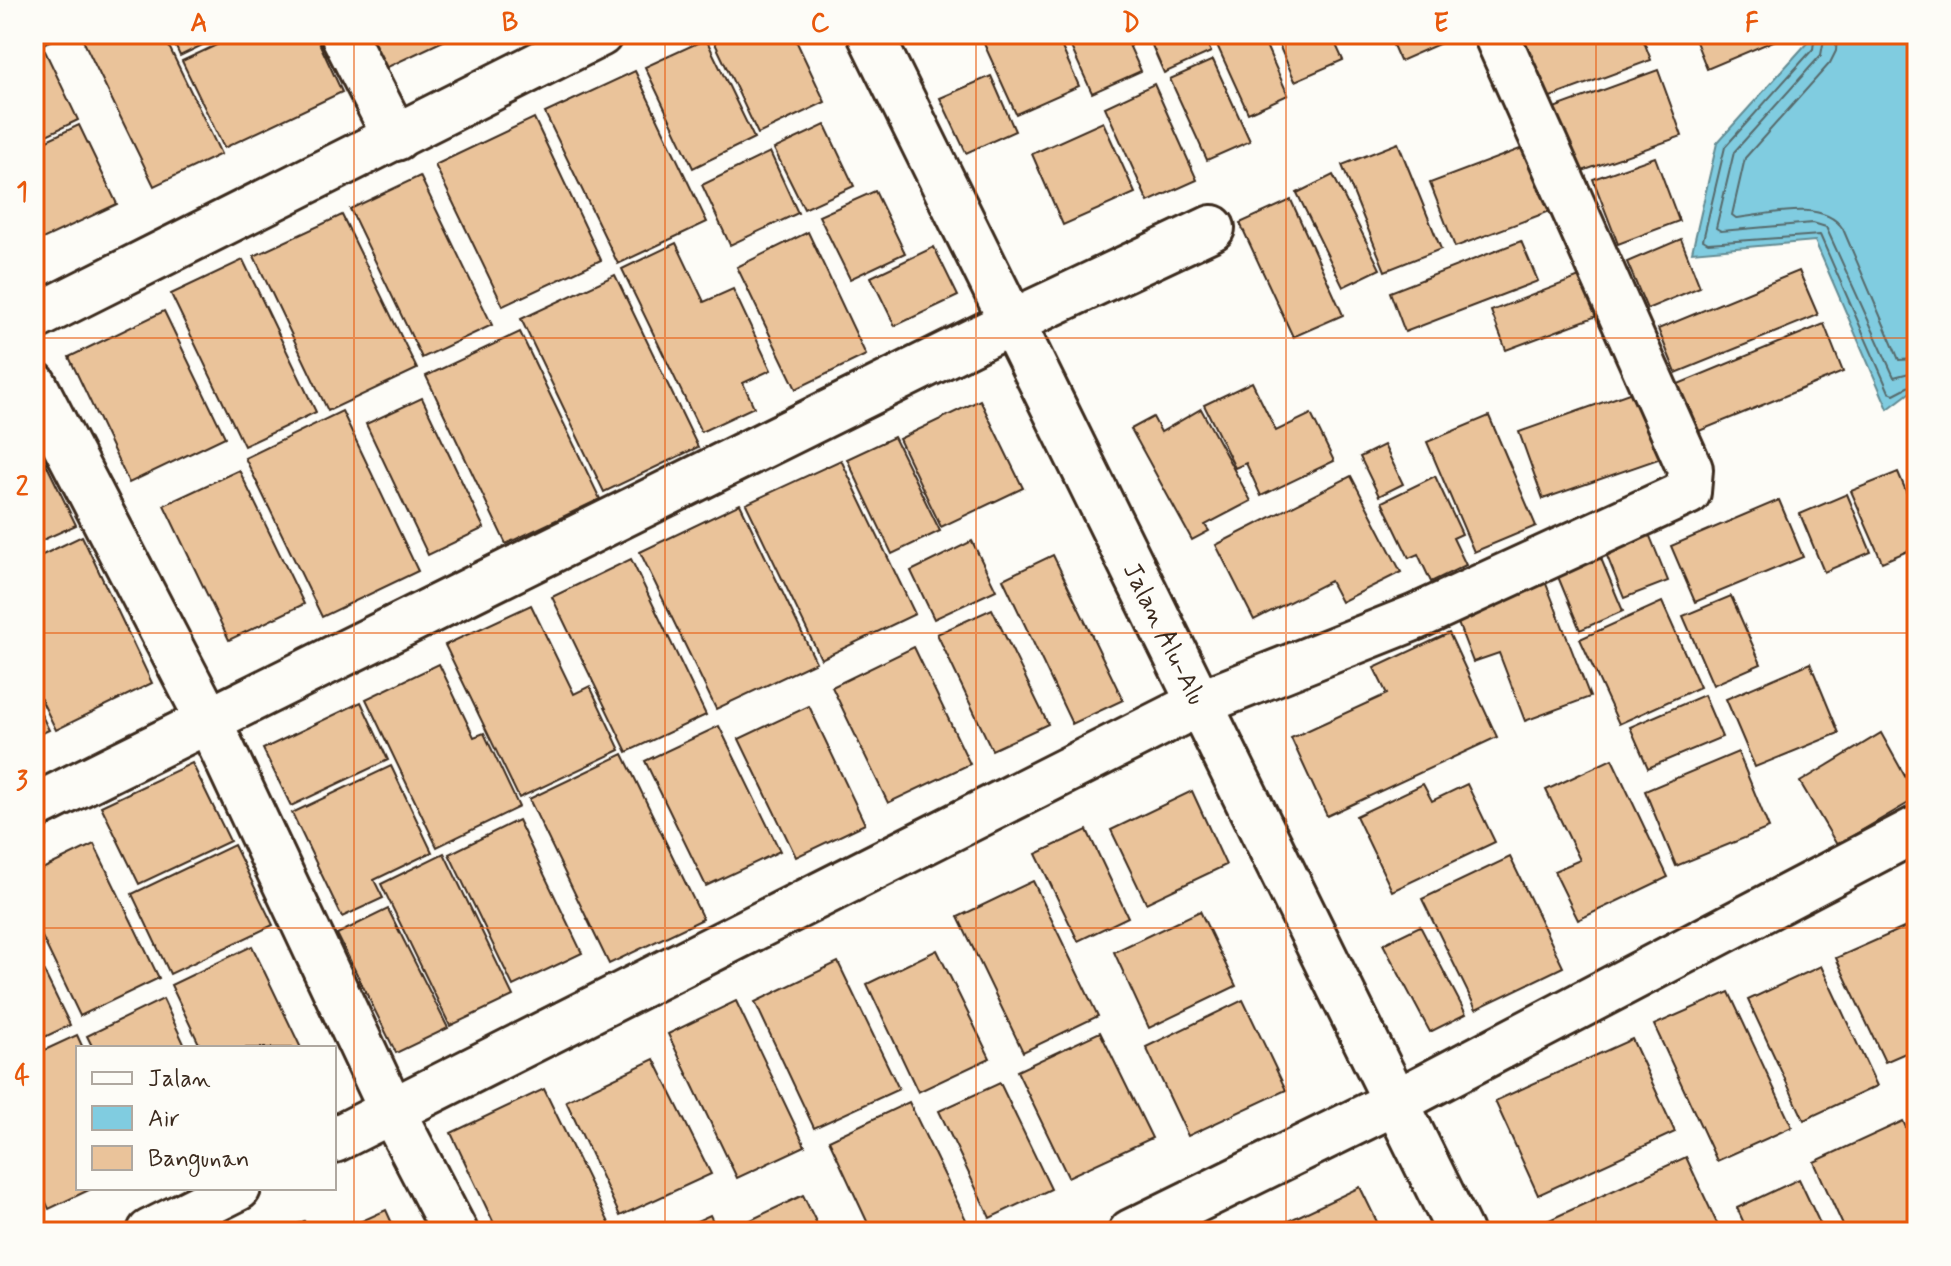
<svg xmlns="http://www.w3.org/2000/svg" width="1951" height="1266" font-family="Mynerve,sans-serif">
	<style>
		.water { fill: #80cce0; stroke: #648b92; stroke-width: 2 }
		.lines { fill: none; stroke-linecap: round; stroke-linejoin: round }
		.shore { stroke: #576b6c; stroke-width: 2 }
		.building { fill: #eac39a; stroke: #3b2a1e; stroke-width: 2 }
		.minor-casing { stroke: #3b2a1e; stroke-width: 50 }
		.minor { stroke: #fdfcf7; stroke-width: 44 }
		.grid { fill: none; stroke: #e8590c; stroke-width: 2; stroke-opacity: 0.55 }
		.labels { text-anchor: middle; stroke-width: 6; stroke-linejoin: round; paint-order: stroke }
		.street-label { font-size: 26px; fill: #3b2a1e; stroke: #fdfcf7 }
		.neatline { fill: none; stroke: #e8590c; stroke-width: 3 }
		.grid-label { font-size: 26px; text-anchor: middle; font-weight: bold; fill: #e8590c }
	</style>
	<rect width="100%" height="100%" fill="#fdfcf7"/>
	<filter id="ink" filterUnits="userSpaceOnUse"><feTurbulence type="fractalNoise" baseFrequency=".0125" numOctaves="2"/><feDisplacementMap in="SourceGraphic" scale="16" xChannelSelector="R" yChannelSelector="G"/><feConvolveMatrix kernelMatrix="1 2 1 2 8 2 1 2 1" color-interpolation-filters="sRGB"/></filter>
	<g filter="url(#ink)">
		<!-- water -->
		<polygon class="water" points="1807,34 1917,34 1917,387 1888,409 1815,241 1692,252 1717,143 1807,43"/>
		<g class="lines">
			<!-- shore -->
			<g class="shore">
				<polyline points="1815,34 1813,49 1725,147 1703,240 1708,243 1820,235 1889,392 1894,394 1917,382"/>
				<polyline points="1825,34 1821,55 1734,152 1716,228 1721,231 1813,223 1826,227 1894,377 1917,371"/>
				<path d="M1837,34L1836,51L1830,63L1745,158L1732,215L1736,218C1767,215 1823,198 1843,229L1899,360L1917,359"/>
			</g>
		</g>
		<!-- building -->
		<g class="building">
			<polygon points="34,34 65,34 34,48"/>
			<polygon points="80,34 163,34 221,154 154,186"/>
			<polygon points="170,34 225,34 180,56"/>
			<polygon points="240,34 315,34 342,92 224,148 182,61"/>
			<polygon points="357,34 458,34 375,73"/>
			<polygon points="719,34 793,34 825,102 758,134 712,37"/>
			<polygon points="1056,34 1079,86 1016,114 980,35"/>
			<polygon points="1065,34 1124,34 1141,71 1092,93"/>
			<polygon points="1147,34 1203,34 1211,52 1164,73"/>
			<polygon points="1212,34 1261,34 1288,95 1248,113"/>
			<polygon points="1274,34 1331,34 1343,60 1295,81"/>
			<polygon points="1388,34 1437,34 1441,43 1400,61"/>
			<polygon points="1512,34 1641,34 1651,60 1537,102"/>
			<polygon points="1693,34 1782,34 1783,37 1707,69"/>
			<polygon points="706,39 754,138 693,168 645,67"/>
			<polygon points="45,51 78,120 34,141 34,56"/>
			<polygon points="1213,60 1250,141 1207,160 1170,79"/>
			<polygon points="1658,70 1682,136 1574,174 1551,109"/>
			<polygon points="635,71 707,222 618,264 545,113"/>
			<polygon points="991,76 1015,131 966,153 940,98"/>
			<polygon points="1154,84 1197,180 1148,202 1105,107"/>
			<polygon points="534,118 601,260 503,306 435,165"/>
			<polygon points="1103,122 1135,193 1063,225 1032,154"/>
			<polygon points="79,125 117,204 34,243 34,146"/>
			<polygon points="825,125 854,186 804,209 774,149"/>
			<polygon points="1398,143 1441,249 1385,271 1342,165"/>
			<polygon points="1528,146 1553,210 1455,247 1430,183"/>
			<polygon points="770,152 798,213 730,245 702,185"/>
			<polygon points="1655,157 1679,221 1618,244 1593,179"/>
			<polygon points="1333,175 1380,269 1343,287 1297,193"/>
			<polygon points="420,176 492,325 422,358 350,209"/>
			<polygon points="875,191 905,253 850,279 819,216"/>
			<polygon points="1291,200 1343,315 1293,337 1240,223"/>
			<polygon points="342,215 417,369 328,411 254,256"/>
			<polygon points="808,232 866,355 796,389 737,267"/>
			<polygon points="1681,239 1700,287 1647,309 1627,262"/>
			<polygon points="1521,241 1538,281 1405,332 1390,292"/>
			<polygon points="676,243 704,302 733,289 771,370 743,383 754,407 701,432 622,269"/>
			<polygon points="934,247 958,296 895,326 871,277"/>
			<polygon points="243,260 316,412 244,446 171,294"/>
			<polygon points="1799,271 1818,315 1676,373 1658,329"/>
			<polygon points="615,275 698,447 604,492 521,319"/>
			<polygon points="1582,276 1597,316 1506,350 1491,311"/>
			<polygon points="164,311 225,437 129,483 69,357"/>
			<polygon points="1824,324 1843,372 1687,436 1666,389"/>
			<polygon points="520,332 600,499 506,544 426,376"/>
			<polygon points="1252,382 1276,431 1311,414 1334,461 1261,496 1246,463 1235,468 1204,405"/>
			<polygon points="1646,387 1670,455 1543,499 1519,432"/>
			<polygon points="422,398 484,528 428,555 366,424"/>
			<polygon points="980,400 1023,488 941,527 899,439"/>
			<polygon points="1201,409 1251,501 1205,525 1209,531 1192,540 1131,429 1153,417 1161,432"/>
			<polygon points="342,411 418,571 322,617 245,458"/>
			<polygon points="1489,416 1536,526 1474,552 1427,442"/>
			<polygon points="894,437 940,531 892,554 847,459"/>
			<polygon points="34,439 76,525 34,544"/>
			<polygon points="1384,445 1403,484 1379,496 1360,457"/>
			<polygon points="841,460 915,614 821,659 746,504"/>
			<polygon points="239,470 304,604 229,640 164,505"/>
			<polygon points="1898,472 1917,517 1917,547 1882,562 1851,491"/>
			<polygon points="1351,476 1401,572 1341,602 1330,581 1254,620 1216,545"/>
			<polygon points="1435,476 1462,534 1453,538 1466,565 1431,582 1418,554 1409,558 1382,502"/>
			<polygon points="1847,494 1871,552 1824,572 1800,514"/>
			<polygon points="1779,500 1803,557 1695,602 1671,546"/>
			<polygon points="740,504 816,662 716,709 640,552"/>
			<polygon points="1645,524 1668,581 1624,598 1601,541"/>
			<polygon points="82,536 152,683 56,730 34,685 34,559"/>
			<polygon points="972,541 996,590 934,619 911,571"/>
			<polygon points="1597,549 1623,611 1580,630 1554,567"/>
			<polygon points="1053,555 1123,700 1072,724 1003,579"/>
			<polygon points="631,559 706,715 627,752 552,597"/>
			<polygon points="1543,576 1590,697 1525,721 1499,653 1473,662 1453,610"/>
			<polygon points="1731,596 1761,664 1713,685 1683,616"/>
			<polygon points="1662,602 1700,687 1619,724 1580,639"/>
			<polygon points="531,605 574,694 590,686 620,750 519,798 445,645"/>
			<polygon points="992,609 1048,724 992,750 937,634"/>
			<polygon points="1449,633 1497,737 1327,816 1291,738 1387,694 1374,668"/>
			<polygon points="914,647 970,764 888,803 832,687"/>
			<polygon points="1810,663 1839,733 1755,767 1726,699"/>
			<polygon points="439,664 474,737 484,733 519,807 437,847 366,699"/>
			<polygon points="1704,695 1722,737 1648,768 1630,727"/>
			<polygon points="34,700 49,730 34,737"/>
			<polygon points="361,702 388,760 291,806 263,749"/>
			<polygon points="809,706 865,824 796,857 739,739"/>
			<polygon points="719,726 780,851 706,886 645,761"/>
			<polygon points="1881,733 1917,798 1837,845 1800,782"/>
			<polygon points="1738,752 1769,828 1676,866 1645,791"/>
			<polygon points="623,754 703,919 609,964 529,799"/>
			<polygon points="1612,759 1668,877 1578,920 1554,871 1580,860 1546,790"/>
			<polygon points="192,763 230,841 139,884 101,806"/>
			<polygon points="391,766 432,852 374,880 383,898 342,917 292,813"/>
			<polygon points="1423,784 1432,801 1467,784 1495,842 1392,891 1356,816"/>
			<polygon points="1192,791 1226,865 1146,903 1111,830"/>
			<polygon points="518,820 582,953 513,986 449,854"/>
			<polygon points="1087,830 1128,917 1078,941 1036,854"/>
			<polygon points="94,844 159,978 80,1016 34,920 34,873"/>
			<polygon points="234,845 273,925 170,974 132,894"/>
			<polygon points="444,853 513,996 450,1026 381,884"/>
			<polygon points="1510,857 1563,967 1476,1009 1422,899"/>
			<polygon points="1033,881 1098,1016 1023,1052 958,917"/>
			<polygon points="388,909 448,1028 396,1053 337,934"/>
			<polygon points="1200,911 1236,986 1149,1028 1114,952"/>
			<polygon points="1915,923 1917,1048 1885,1062 1836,958"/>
			<polygon points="1420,926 1466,1014 1430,1032 1383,944"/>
			<polygon points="252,946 301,1048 201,1048 171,985"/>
			<polygon points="937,950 990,1058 918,1092 867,984"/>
			<polygon points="34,951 70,1025 34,1042"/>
			<polygon points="838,962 899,1089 814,1128 755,1002"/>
			<polygon points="1821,966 1877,1086 1804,1120 1748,1000"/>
			<polygon points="1729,992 1792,1127 1717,1161 1654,1025"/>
			<polygon points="163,999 186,1048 93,1048 87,1036"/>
			<polygon points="1243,1000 1286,1090 1188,1136 1146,1047"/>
			<polygon points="736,1001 805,1146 737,1178 668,1034"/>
			<polygon points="1100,1032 1152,1138 1068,1177 1017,1071"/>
			<polygon points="77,1035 83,1048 78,1048 78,1188 93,1188 49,1209 34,1177 34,1055"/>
			<polygon points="1632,1039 1675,1132 1538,1195 1495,1101"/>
			<polygon points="654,1059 711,1174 620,1216 566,1101"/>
			<polygon points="1000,1083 1051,1189 990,1218 939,1111"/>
			<polygon points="544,1089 613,1231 611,1232 498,1232 451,1133"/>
			<polygon points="909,1102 972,1232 872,1232 829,1140"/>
			<polygon points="1903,1121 1917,1151 1917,1231 1846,1232 1814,1162"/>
			<polygon points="1686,1157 1721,1232 1552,1232 1547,1221"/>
			<polygon points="1799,1179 1824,1232 1748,1232 1737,1208"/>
			<polygon points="1360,1187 1382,1232 1265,1232"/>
			<polygon points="803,1195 821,1232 736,1232 734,1228"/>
			<polygon points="386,1210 396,1232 338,1232"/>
			<polygon points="710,1215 718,1232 673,1232"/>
			<polygon points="304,1221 309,1232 281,1232"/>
		</g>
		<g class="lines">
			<defs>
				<g id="minor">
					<polyline points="343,34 396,138"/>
					<path id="s1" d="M870,34L1460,1232"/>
					<polyline points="34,318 600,34"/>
					<polyline points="34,384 209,721 392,1111 455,1232"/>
					<polyline points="34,807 1012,322 1212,228"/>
					<polyline points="334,1140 1200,703 1416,617 1688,492 1690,469 1496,34"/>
					<polyline points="150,1232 238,1188"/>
					<polyline points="1131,1232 1396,1102 1917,829"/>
				</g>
			</defs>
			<!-- minor casing -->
			<use href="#minor" class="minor-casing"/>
			<!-- minor -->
			<use href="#minor" class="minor"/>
		</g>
	</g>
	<!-- grid -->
	<path class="grid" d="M354,34V1232M665,34V1232M976,34V1232M1286,34V1232M1596,34V1232M34,338H1917M34,633H1917M34,928H1917"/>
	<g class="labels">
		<!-- street labels -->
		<g class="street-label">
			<text dy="9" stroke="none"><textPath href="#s1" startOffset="668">Jalan Alu-Alu</textPath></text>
		</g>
	</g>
	<!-- margin -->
	<rect width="1951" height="1266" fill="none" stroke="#fdfcf7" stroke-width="88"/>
	<!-- legend -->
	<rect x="76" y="1046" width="260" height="144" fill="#fdfcf7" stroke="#afa8a0" stroke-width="2"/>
	<rect x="92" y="1072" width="40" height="12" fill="#fdfcf7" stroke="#afa8a0" stroke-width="2"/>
	<text x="148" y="1086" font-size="24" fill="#3b2a1e">Jalan</text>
	<rect x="92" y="1106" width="40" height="24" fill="#80cce0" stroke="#afa8a0" stroke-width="2"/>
	<text x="148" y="1126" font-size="24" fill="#3b2a1e">Air</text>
	<rect x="92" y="1146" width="40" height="24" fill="#eac39a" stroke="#afa8a0" stroke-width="2"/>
	<text x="148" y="1166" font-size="24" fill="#3b2a1e">Bangunan</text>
	<rect x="44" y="44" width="1863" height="1178" class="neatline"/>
	<g class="grid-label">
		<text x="199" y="31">A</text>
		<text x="510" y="31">B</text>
		<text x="820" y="31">C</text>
		<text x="1131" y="31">D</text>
		<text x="1441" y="31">E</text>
		<text x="1752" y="31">F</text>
		<text x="22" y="200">1</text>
		<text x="22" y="495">2</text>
		<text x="22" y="789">3</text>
		<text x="22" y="1084">4</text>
	</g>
</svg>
